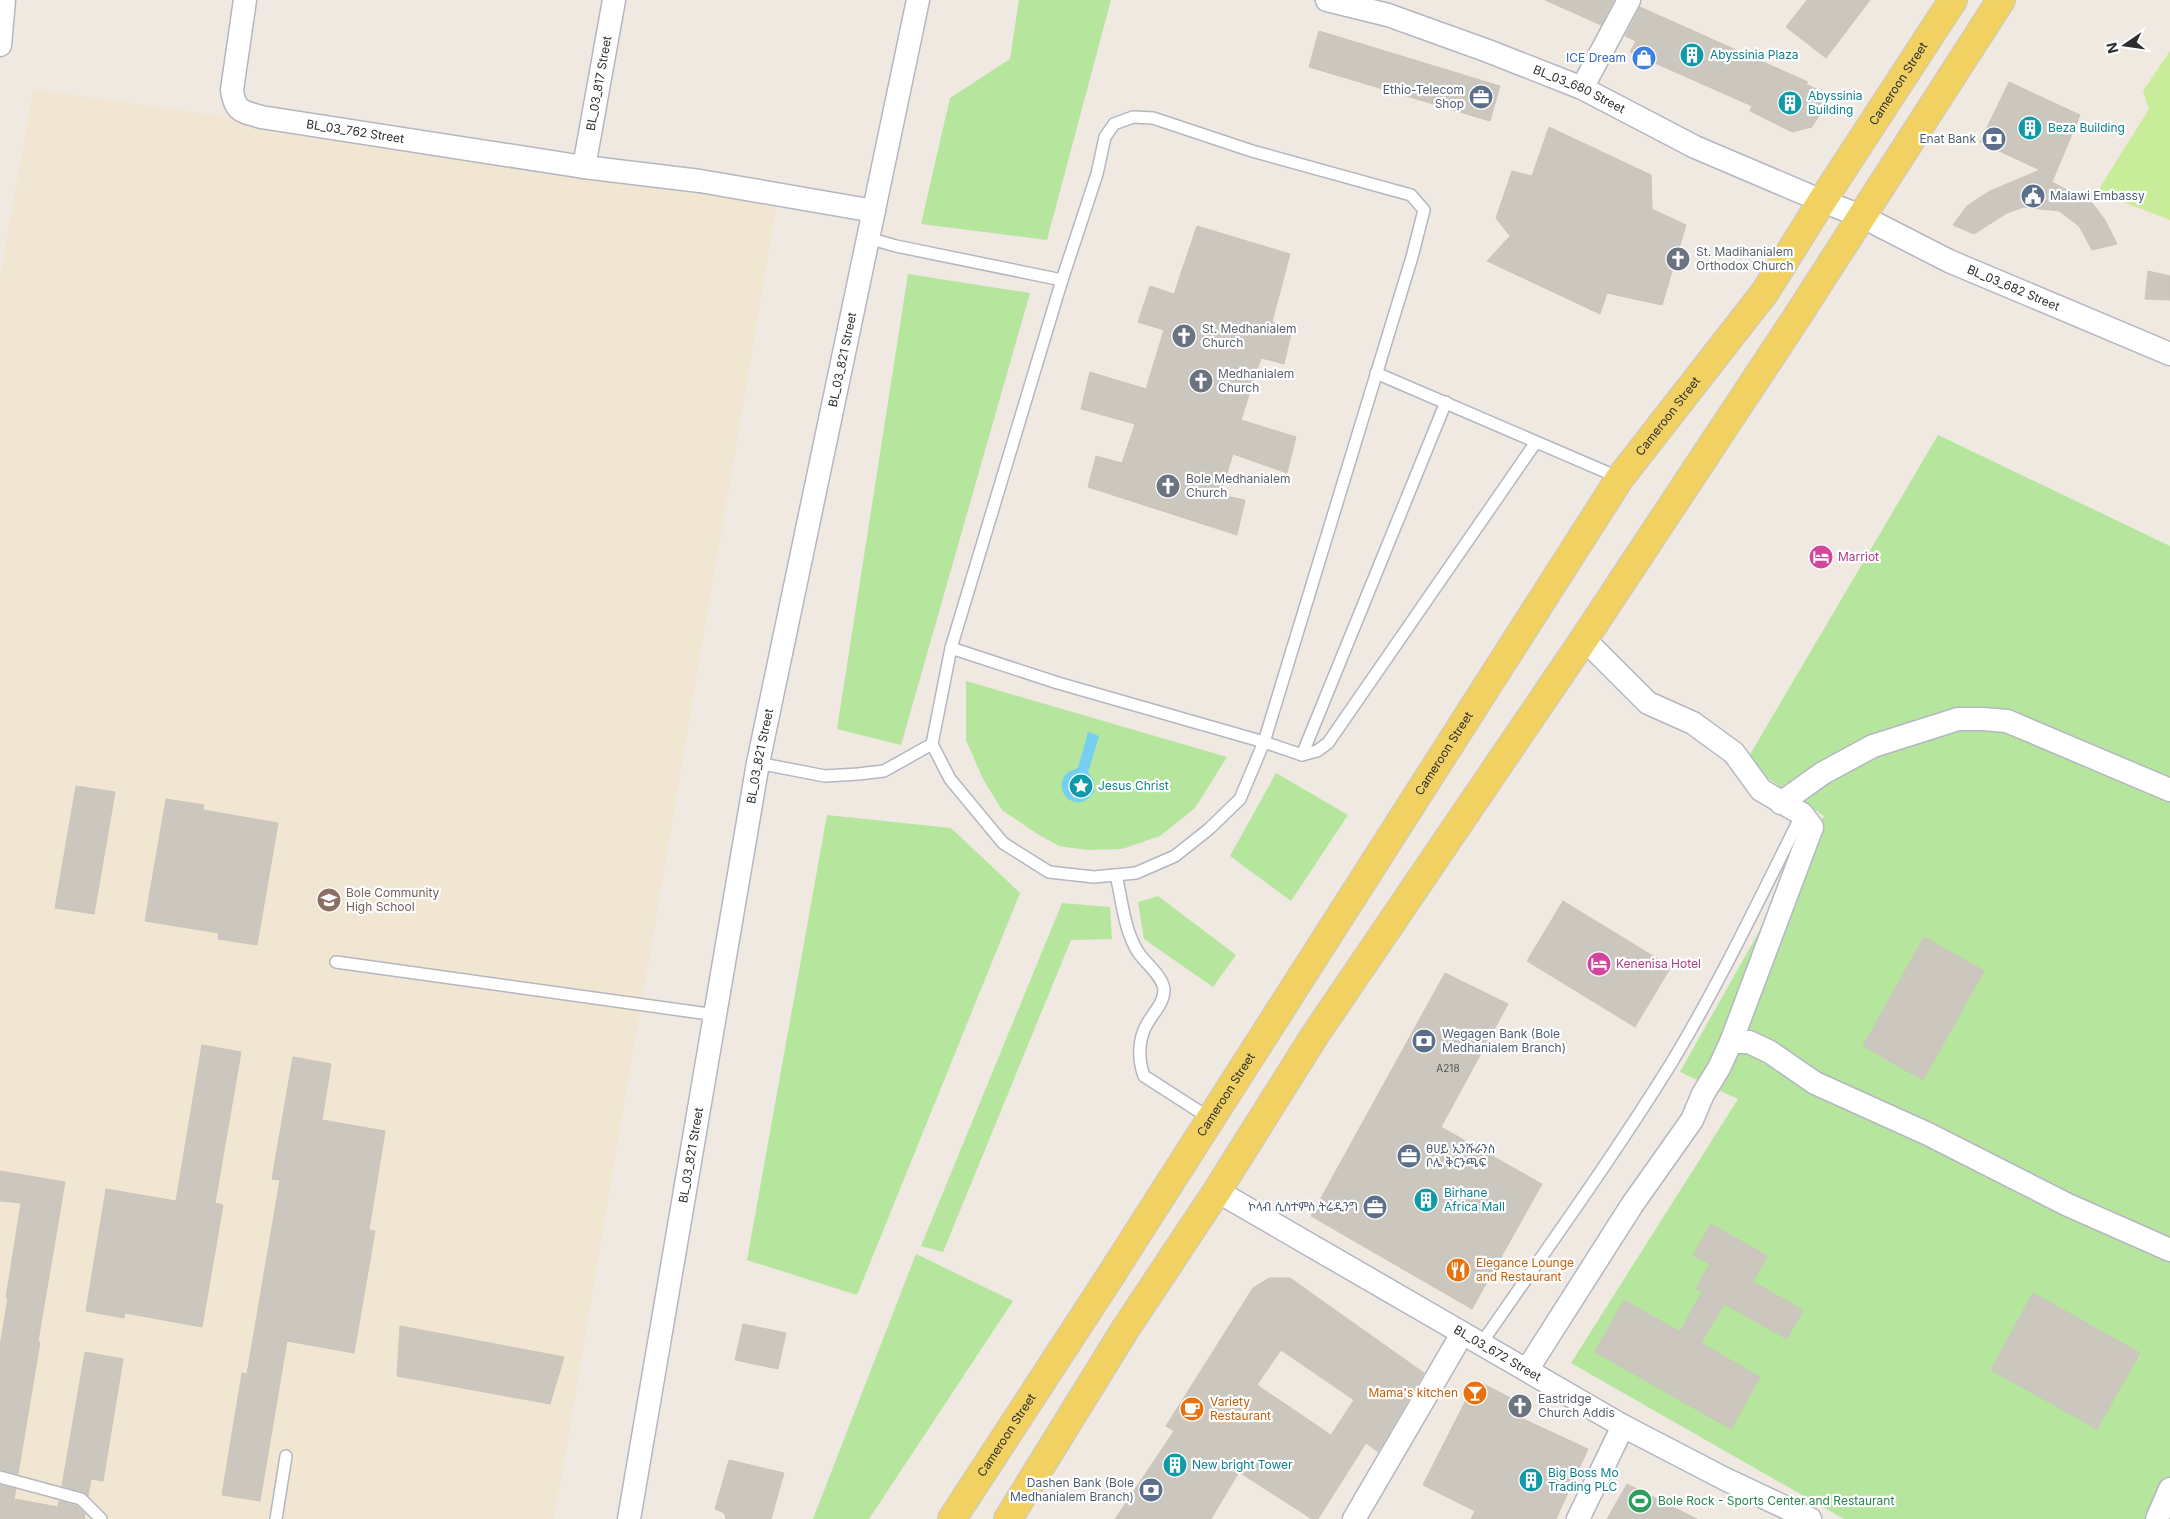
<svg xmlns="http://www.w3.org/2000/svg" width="2170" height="1519" font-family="Inter,'Noto Sans Ethiopic',sans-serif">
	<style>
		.education { fill: #f0e6d1 }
		.green { fill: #b6e59e }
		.pitch { fill: #c9ec9a }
		.water { fill: #75cff0 }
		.building { fill: #cbc7bf; stroke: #cbc5ba; fill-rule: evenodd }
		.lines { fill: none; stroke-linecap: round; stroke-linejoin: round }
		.lane-casing { stroke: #b4b7c1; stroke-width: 14 }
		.street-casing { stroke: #b4b7c1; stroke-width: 25 }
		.primary-casing { stroke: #c9c9c9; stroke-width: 30 }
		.lane { stroke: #fff; stroke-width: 11 }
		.street { stroke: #fff; stroke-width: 22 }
		.primary { stroke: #f2d163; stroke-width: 28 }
		.labels { text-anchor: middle; stroke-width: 4.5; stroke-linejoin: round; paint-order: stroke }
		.number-label { font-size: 10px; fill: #555452 }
		.culture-label { font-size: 12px; fill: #0d838f; stroke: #fff; text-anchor: start }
		.shop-label { font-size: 12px; fill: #366cbe; stroke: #fff; text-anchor: end }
		.street-label { font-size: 12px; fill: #2e2e2e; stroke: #fff }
		.service-label { font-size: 12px; fill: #4e5e75; stroke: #fff; text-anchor: end }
		.worship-label { font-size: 12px; fill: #5b616d; stroke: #fff; text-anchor: start }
		.hotel-label { font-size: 12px; fill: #b23c85; stroke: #fff; text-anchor: start }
		.education-label { font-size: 12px; fill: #785e54; stroke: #fff; text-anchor: start }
		.food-label { font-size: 12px; fill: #c56008; stroke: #fff; text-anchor: start }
		.leisure-label { font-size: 12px; fill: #27864d; stroke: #fff; text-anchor: start }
	</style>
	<rect width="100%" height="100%" fill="#efe9e1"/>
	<!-- education -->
	<polygon class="education" points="33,89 778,197 554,1519 0,1519 0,281"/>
	<!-- green -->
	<g class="green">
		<polygon points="1019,0 1111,0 1047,240 921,224 950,98 1010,59"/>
		<polygon points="908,274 1030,293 901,745 837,729"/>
		<polygon points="1938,435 2170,546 2170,1519 1844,1519 1571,1363 1738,1099 1680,1072 1824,816 1745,763"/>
		<polygon points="966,681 1227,757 1195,808 1160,836 1122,849 1086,850 1059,846 1039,835 1002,810 983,779 966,740"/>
		<polygon points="1276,773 1348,815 1291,901 1230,856"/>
		<polygon points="827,815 951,828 1020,893 857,1295 747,1260"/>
		<polygon points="1158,896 1236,955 1213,987 1144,939 1138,902"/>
		<polygon points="1062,903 1110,907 1112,939 1071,940 943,1252 921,1246"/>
		<polygon points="916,1254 1013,1301 869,1519 813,1519"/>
	</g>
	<!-- pitch -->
	<polygon class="pitch" points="2170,51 2170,220 2097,192 2149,109 2143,91"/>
	<!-- water -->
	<path class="water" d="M1088,732L1099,736L1088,772L1094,781V792C1073,822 1042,778 1078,768Z"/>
	<!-- building -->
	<g class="building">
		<polygon points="1545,0 1614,0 1601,25"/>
		<polygon points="1807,0 1870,0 1826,58 1786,27"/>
		<polygon points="1640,7 1808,82 1806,84 1831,96 1812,127 1792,132 1750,111 1752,106 1630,52 1636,41 1625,36"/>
		<polygon points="1319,31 1500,86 1490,121 1309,67"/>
		<polygon points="2009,82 2080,115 2052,182 2093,204 2105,220 2117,244 2092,250 2079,226 2059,211 2024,207 2007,213 1974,234 1953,225 1967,206 1990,191 2040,170 1980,142"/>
		<polygon points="1549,127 1651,175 1652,209 1686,225 1662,305 1607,293 1600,314 1487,261 1510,236 1496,218 1512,171 1532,176"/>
		<polygon points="1197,226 1290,254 1272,322 1292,329 1284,364 1261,358 1241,420 1296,437 1287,473 1233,454 1220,495 1245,500 1237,535 1088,487 1096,456 1122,463 1135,424 1081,409 1090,372 1146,389 1164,330 1138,322 1150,286 1174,294"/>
		<polygon points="2148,271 2170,276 2170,300 2145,299"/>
		<polygon points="76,786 115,792 94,914 55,908"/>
		<polygon points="166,799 204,805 203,810 278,823 257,945 218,939 219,933 145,921"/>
		<polygon points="1563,901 1671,967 1635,1027 1527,961"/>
		<polygon points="1924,937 1984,971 1923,1080 1863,1046"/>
		<polygon points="1445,973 1508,1004 1441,1127 1542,1184 1472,1309 1311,1216"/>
		<polygon points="202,1045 241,1052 215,1203 223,1205 202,1327 125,1313 124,1318 86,1311 106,1189 176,1201"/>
		<polygon points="293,1057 331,1064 322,1120 385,1131 369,1230 375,1231 354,1353 287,1341 260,1501 222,1495 242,1373 247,1374 280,1180 272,1179"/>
		<polygon points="0,1171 65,1182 38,1341 40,1342 18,1474 0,1470 0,1346 8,1298 6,1298 21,1203 0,1201"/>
		<polygon points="1711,1224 1767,1256 1753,1282 1803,1310 1787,1339 1724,1304 1701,1343 1760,1377 1731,1429 1595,1352 1624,1300 1680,1332 1702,1291 1696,1288 1710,1264 1693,1255"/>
		<path d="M1269,1278H1290L1424,1373L1378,1452L1366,1443L1318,1519H1312L1239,1472L1211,1519H1115L1174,1431L1166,1426L1253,1288ZM1281,1350L1354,1400L1331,1435L1257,1385Z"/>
		<polygon points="2033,1293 2140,1353 2097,1429 1991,1370"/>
		<polygon points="743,1324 786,1333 778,1369 735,1360"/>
		<polygon points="400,1326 564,1357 550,1404 397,1376"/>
		<polygon points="85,1352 123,1359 103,1481 91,1479 88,1496 83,1492 62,1486"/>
		<polygon points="1476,1380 1524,1405 1519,1417 1588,1449 1556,1519 1471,1519 1475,1511 1423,1485"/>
		<polygon points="729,1460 784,1473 771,1519 726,1519 724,1513 715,1509"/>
		<polygon points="1627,1484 1697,1519 1607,1519"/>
		<polygon points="0,1485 16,1489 14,1499 58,1507 59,1501 77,1506 85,1514 84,1519 0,1519"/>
	</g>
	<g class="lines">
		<defs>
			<g id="lane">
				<polygon points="1133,117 1153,118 1252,151 1411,195 1424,210 1412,257 1264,742 1240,799 1209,829 1175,856 1136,873 1094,877 1049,872 1003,843 950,779 932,744 951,648 1062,280 1097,174 1105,137 1114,124"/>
				<polyline points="868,238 896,246 1062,280"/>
				<polyline points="1376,373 1620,478"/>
				<polyline points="951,648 1058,683 1264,742 1302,755 1317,751 1328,743 1536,442"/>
				<polyline points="1302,755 1446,402"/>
				<polyline points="758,763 825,776 858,774 884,771 932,744"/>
				<path d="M1116,875C1122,900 1124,930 1138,952C1145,963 1163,976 1164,990C1164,1003 1153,1013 1147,1024C1138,1039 1138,1060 1144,1076L1211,1119"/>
				<polyline points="336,962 716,1015"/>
				<path d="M1481,1344C1545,1251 1612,1159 1672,1062C1720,982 1760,898 1802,814"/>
				<polyline points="0,1477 81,1499 101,1519"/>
				<polyline points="276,1519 286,1456"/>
			</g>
			<g id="street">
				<path id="s1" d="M245,0L232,90C235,112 242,111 261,117L584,167L700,181L874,211"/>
				<path id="s2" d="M1327,0L1388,15L1488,51L1582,88L1695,147L1822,201L1861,216L1949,261L2170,354"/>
				<polyline points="0,45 4,0"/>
				<polyline points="1582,88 1629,0"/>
				<path id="s3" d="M584,167L614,0"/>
				<polyline points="1584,639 1648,703 1693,723 1734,753 1761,790 1802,814 1812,827 1731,1042"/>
				<polyline points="1781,803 1823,773 1873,746 1958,719 1983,719 2007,721 2170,790"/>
				<path id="s4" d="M1217,1191L1623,1426L1725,1479L1810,1519"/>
				<polyline points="1527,1370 1632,1205 1692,1120 1703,1094 1719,1068 1731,1042 1749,1042 1770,1052 1815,1083 1928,1134 2068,1205 2170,1250"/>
				<path id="s5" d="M629,1519L758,763L918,0"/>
				<polyline points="1354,1519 1462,1334"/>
				<polyline points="1578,1519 1623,1426"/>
				<polyline points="2157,1519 2170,1489"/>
			</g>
			<g id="primary">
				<path id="s6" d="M952,1519L1111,1275L1620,478L1765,292L1822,201L1953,0"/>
				<polyline points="1008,1519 1126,1328 1217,1191 1315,1035 1584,639 1795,320 2001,0"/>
			</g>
		</defs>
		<!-- lane casing -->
		<use href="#lane" class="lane-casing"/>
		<!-- street casing -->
		<use href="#street" class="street-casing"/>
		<!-- primary casing -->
		<use href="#primary" class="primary-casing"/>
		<!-- lane -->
		<use href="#lane" class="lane"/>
		<!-- street -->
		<use href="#street" class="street"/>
		<!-- primary -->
		<use href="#primary" class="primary"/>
	</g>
	<!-- icons -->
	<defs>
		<symbol id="building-disc" viewBox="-11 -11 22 22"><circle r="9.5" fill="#0f9aa8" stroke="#fff"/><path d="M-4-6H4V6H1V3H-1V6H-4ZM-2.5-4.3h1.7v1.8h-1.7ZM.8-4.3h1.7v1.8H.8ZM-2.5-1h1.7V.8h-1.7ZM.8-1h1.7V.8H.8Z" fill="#fff"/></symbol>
		<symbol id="shop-disc" viewBox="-11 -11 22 22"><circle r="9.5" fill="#3f7fe0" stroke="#fff"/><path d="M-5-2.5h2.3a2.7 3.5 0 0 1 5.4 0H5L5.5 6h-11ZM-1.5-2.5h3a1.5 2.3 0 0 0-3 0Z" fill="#fff"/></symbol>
		<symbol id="office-disc" viewBox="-11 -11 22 22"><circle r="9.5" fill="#5c6f8a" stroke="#fff"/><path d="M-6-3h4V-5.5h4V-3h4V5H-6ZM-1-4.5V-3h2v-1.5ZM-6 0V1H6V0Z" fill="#fff"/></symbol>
		<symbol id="bank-disc" viewBox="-11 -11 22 22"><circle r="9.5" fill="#5c6f8a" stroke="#fff"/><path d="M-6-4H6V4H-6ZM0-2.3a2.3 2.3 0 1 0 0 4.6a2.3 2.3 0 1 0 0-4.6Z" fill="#fff"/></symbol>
		<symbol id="civic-disc" viewBox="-11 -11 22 22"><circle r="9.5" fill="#5c6f8a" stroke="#fff"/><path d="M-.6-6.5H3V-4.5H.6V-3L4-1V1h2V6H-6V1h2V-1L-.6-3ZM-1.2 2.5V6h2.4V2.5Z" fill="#fff"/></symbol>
		<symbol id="church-disc" viewBox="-11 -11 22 22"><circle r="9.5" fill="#6b7280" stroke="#fff"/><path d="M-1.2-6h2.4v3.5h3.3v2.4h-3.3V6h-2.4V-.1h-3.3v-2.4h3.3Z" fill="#fff"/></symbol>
		<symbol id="hotel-disc" viewBox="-11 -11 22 22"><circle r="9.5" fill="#d1479c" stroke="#fff"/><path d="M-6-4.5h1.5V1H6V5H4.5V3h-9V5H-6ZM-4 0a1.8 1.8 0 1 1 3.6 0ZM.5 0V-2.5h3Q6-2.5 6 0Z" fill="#fff"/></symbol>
		<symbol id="sight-disc" viewBox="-11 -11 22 22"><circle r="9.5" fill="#0f9aa8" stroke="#fff"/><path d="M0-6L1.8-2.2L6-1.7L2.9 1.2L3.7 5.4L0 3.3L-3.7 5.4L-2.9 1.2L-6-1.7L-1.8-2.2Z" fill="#fff"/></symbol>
		<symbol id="school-disc" viewBox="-11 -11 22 22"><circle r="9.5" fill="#8d6e63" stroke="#fff"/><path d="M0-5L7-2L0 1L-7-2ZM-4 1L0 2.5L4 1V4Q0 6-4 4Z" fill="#fff"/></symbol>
		<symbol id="restaurant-disc" viewBox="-11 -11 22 22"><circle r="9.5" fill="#e8710a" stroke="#fff"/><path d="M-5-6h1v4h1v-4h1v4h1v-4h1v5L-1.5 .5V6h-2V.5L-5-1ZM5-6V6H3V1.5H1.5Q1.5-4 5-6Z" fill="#fff"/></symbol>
		<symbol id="bar-disc" viewBox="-11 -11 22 22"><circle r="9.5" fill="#e8710a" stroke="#fff"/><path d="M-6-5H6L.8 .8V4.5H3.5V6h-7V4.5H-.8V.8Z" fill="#fff"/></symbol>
		<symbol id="cafe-disc" viewBox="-11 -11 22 22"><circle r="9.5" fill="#e8710a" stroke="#fff"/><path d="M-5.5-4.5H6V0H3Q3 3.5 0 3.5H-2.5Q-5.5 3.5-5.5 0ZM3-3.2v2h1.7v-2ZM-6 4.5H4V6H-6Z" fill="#fff"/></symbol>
		<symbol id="stadium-disc" viewBox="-11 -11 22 22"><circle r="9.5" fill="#2e9e5b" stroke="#fff"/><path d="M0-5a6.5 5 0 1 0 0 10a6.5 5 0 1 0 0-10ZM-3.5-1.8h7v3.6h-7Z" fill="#fff"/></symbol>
	</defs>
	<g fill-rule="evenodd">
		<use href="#building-disc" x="1678" y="41" width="28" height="28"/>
		<use href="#shop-disc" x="1630" y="44" width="28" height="28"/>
		<use href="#office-disc" x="1467" y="83" width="28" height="28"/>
		<use href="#building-disc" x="1776" y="89" width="28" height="28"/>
		<use href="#building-disc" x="2016" y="114" width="28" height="28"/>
		<use href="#bank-disc" x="1980" y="125" width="28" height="28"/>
		<use href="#civic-disc" x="2019" y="182" width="28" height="28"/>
		<use href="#church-disc" x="1664" y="245" width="28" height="28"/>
		<use href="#church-disc" x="1170" y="322" width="28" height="28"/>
		<use href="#church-disc" x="1187" y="367" width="28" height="28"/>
		<use href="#church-disc" x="1154" y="472" width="28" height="28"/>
		<use href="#hotel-disc" x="1807" y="543" width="28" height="28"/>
		<use href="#sight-disc" x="1067" y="772" width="28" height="28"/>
		<use href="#school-disc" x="315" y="886" width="28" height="28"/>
		<use href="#hotel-disc" x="1585" y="950" width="28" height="28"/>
		<use href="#bank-disc" x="1410" y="1027" width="28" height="28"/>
		<use href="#office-disc" x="1395" y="1142" width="28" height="28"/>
		<use href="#building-disc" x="1412" y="1186" width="28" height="28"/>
		<use href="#office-disc" x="1361" y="1193" width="28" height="28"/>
		<use href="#restaurant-disc" x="1444" y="1256" width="28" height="28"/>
		<use href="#bar-disc" x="1461" y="1379" width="28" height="28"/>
		<use href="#church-disc" x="1506" y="1392" width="28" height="28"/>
		<use href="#cafe-disc" x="1178" y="1395" width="28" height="28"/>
		<use href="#building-disc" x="1161" y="1451" width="28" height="28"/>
		<use href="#building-disc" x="1517" y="1466" width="28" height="28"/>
		<use href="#bank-disc" x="1137" y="1476" width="28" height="28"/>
		<use href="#stadium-disc" x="1626" y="1487" width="28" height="28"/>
	</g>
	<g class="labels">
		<!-- number labels -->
		<g class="number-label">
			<text x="1448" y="1072">A218</text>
		</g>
		<!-- culture labels -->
		<g class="culture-label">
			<text x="1710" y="59">Abyssinia Plaza</text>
			<text x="1808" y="100">Abyssinia<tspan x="1808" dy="14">Building</tspan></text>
			<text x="2048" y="132">Beza Building</text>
			<text x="1098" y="790">Jesus Christ</text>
			<text x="1444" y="1197">Birhane<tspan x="1444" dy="14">Africa Mall</tspan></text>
			<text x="1192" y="1469">New bright Tower</text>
			<text x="1548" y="1477">Big Boss Mo<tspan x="1548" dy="14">Trading PLC</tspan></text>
		</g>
		<!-- shop labels -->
		<g class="shop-label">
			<text x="1626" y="62">ICE Dream</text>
		</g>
		<!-- street labels -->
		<g class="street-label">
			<text dy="4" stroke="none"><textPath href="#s3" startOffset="85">BL_03_817 Street</textPath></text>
			<text dy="4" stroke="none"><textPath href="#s6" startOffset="1720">Cameroon Street</textPath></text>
			<text dy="4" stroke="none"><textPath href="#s2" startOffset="268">BL_03_680 Street</textPath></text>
			<text dy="4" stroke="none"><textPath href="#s1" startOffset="230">BL_03_762 Street</textPath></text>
			<text dy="4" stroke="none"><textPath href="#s2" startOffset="746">BL_03_682 Street</textPath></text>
			<text dy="4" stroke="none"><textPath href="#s5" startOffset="1179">BL_03_821 Street</textPath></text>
			<text dy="4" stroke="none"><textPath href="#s6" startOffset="1315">Cameroon Street</textPath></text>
			<text dy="4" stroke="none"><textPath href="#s6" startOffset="910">Cameroon Street</textPath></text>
			<text dy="4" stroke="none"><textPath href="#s5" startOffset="774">BL_03_821 Street</textPath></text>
			<text dy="4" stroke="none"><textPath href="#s6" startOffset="505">Cameroon Street</textPath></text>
			<text dy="4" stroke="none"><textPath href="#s5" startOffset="369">BL_03_821 Street</textPath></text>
			<text dy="4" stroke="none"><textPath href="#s4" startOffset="324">BL_03_672 Street</textPath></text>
			<text dy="4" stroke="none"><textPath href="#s6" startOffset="100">Cameroon Street</textPath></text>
		</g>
		<!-- service labels -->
		<g class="service-label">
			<text x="1464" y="94">Ethio-Telecom<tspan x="1464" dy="14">Shop</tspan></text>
			<text x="1976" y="143">Enat Bank</text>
			<text x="2050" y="200" text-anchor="start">Malawi Embassy</text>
			<text x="1442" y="1038" text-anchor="start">Wegagen Bank (Bole<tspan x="1442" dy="14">Medhanialem Branch)</tspan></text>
			<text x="1426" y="1153" text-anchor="start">ፀሀይ ኢንሹራንስ<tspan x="1426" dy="14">ቦሌ ቅርንጫፍ</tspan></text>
			<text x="1358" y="1211">ኮላብ ሲስተምስ ትሬዲንግ</text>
			<text x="1134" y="1487">Dashen Bank (Bole<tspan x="1134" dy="14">Medhanialem Branch)</tspan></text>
		</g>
		<!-- worship labels -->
		<g class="worship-label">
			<text x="1696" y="256">St. Madihanialem<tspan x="1696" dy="14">Orthodox Church</tspan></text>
			<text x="1202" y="333">St. Medhanialem<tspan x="1202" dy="14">Church</tspan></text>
			<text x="1218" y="378">Medhanialem<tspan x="1218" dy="14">Church</tspan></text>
			<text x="1186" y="483">Bole Medhanialem<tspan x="1186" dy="14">Church</tspan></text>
			<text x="1538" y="1403">Eastridge<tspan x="1538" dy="14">Church Addis</tspan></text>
		</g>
		<!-- hotel labels -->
		<g class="hotel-label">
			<text x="1838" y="561">Marriot</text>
			<text x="1616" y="968">Kenenisa Hotel</text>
		</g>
		<!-- education labels -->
		<g class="education-label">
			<text x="346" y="897">Bole Community<tspan x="346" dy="14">High School</tspan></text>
		</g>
		<!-- food labels -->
		<g class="food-label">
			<text x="1476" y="1267">Elegance Lounge<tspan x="1476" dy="14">and Restaurant</tspan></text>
			<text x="1458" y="1397" text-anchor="end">Mama's kitchen</text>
			<text x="1210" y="1406">Variety<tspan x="1210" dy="14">Restaurant</tspan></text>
		</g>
		<!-- leisure labels -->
		<g class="leisure-label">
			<text x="1658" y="1505">Bole Rock - Sports Center and Restaurant</text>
		</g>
	</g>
	<!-- north arrow -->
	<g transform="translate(2125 45) rotate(257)" stroke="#ffffff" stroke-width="4" paint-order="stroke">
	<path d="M0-4L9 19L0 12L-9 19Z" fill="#2e2e2e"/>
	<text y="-8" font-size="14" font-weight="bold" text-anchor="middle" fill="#2e2e2e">N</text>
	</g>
</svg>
